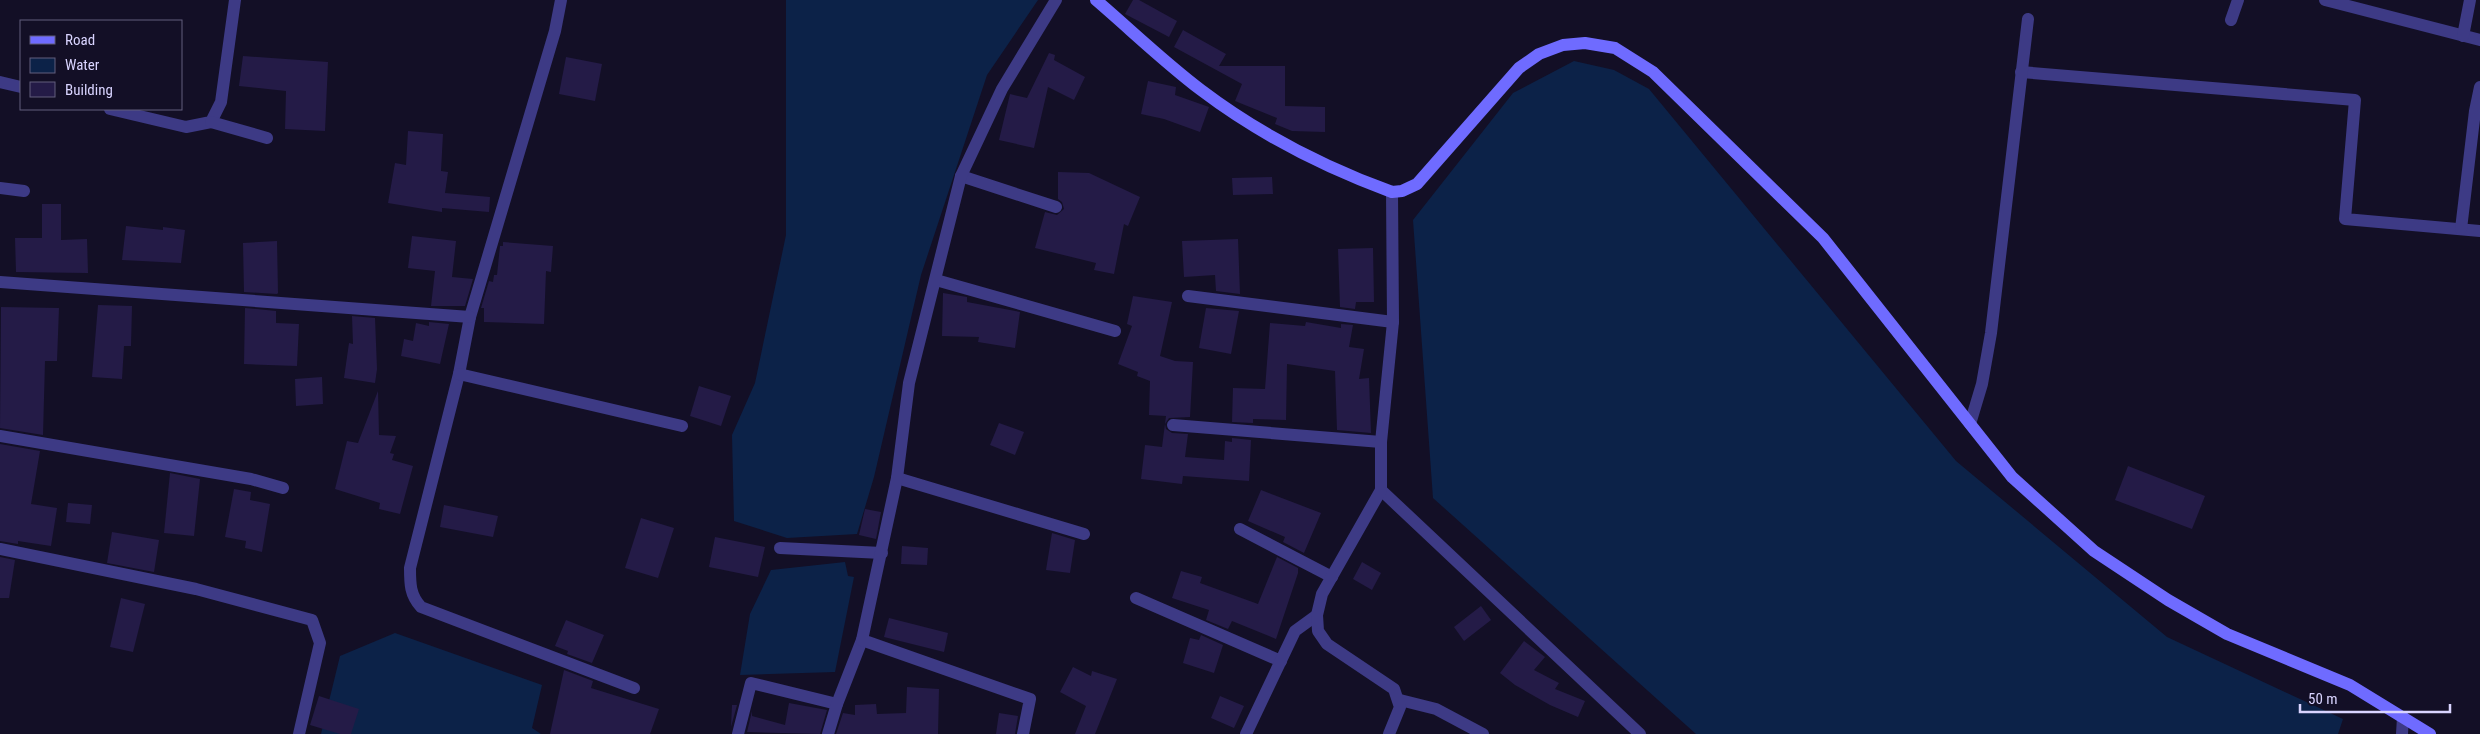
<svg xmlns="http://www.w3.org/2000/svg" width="2480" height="734" font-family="'Roboto Condensed',sans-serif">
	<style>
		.water { fill: #0c2248 }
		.building { fill: #241b47 }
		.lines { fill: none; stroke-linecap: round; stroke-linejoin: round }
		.street { stroke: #3d3a85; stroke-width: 12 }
		.secondary { stroke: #6f6bff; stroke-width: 12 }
	</style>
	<rect width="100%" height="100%" fill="#130f26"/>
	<!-- water -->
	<g class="water">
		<polygon points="786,0 1038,0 987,75 921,275 874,477 857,534 787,538 734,521 732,435 755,383 786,235"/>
		<polygon points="1574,61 1614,70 1649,89 1956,461 2167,637 2343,719 2338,734 1696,734 1433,498 1413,220 1513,93"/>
		<polygon points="845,562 848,576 854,577 835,672 740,675 750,614 771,570"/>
		<polygon points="395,633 542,685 532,728 541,734 321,734 340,656"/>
	</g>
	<!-- building -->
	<g class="building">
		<polygon points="1133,0 1139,0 1177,21 1169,37 1125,14"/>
		<polygon points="1183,30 1226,54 1219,66 1285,66 1285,106 1325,107 1325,132 1292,131 1275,124 1277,118 1235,101 1242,84 1174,47"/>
		<polygon points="1049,53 1055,55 1054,60 1085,77 1074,100 1048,87 1034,148 999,140 1010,94 1027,98"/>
		<polygon points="243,56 328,62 325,131 285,129 286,91 239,86"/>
		<polygon points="566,57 602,64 595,101 559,94"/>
		<polygon points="1148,81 1176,87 1175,95 1209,107 1200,132 1164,119 1141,114"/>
		<polygon points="408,131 443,134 441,171 448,172 445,193 490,197 489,212 442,208 442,212 388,203 395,163 406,165"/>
		<polygon points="1058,172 1089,173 1140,197 1128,226 1124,224 1114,274 1094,270 1096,263 1035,248 1045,212 1057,215 1064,209 1062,202 1058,199"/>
		<polygon points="1272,177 1273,194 1233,195 1232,178"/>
		<polygon points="42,204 61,204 61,240 87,239 88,273 16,272 15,238 42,238"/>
		<polygon points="126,226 163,230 163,227 185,230 181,263 122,260"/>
		<polygon points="412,236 456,241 452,277 473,279 465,306 431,306 435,271 408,268"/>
		<polygon points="1238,239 1240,294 1216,291 1215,275 1184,277 1182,241"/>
		<polygon points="277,241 278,293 277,294 244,292 243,243"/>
		<polygon points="503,242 553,246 551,272 546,271 544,324 484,322 484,308 481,308 489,281 493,282 494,275 497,275 500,246 503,246"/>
		<polygon points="1373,248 1374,302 1356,302 1355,309 1340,307 1338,249"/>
		<polygon points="943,293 967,297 967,302 1020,312 1015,348 978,342 979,337 942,336"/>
		<polygon points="1133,296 1172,302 1160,356 1175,361 1193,362 1190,417 1169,418 1165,424 1166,429 1172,433 1188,434 1185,457 1224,460 1225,441 1232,442 1232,438 1251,440 1249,481 1183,476 1182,484 1141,479 1145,445 1162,447 1166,416 1149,415 1150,381 1137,376 1138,372 1118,364 1132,326 1127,324"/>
		<polygon points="98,305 132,306 131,346 124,346 122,379 92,377"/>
		<polygon points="1,307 59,308 57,361 45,361 43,435 0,428"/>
		<polygon points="245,308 276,311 276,323 299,324 297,366 244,364"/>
		<polygon points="1206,308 1239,311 1231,354 1199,348"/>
		<polygon points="352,316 375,318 377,369 375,383 344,378 349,343 353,344"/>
		<polygon points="429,322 449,324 440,364 401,356 404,339 413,341 416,323 429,326"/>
		<polygon points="1306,322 1341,328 1341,324 1353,325 1349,347 1364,349 1359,379 1369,378 1371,433 1337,430 1335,371 1287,364 1286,420 1253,419 1253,423 1232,422 1233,388 1265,389 1270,323 1305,326"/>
		<polygon points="322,377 323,404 296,406 295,379"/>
		<polygon points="699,386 731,396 721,426 690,416"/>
		<polygon points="378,391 379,435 396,436 390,453 394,454 392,460 413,466 400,514 379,509 380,503 335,489 347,441 358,443"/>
		<polygon points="999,423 1024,432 1015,455 990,445"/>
		<polygon points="0,444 40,451 31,504 57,508 51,546 18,541 18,544 0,541"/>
		<polygon points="2128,466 2205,496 2192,529 2115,500"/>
		<polygon points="170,473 200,479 194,536 164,533"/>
		<polygon points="234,489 251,492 250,500 270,504 262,552 245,548 246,541 225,537"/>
		<polygon points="1261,490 1321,513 1304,553 1283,542 1285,537 1248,521"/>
		<polygon points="68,503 92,505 90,524 66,522"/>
		<polygon points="444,505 498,516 493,537 440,527"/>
		<polygon points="865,509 881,512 876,539 859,535"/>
		<polygon points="641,518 674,528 658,578 625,568"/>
		<polygon points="112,532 159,540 154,572 107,563"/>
		<polygon points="1052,533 1075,540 1070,573 1046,570"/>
		<polygon points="715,537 765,547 758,577 709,567"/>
		<polygon points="902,546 928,548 927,565 901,564"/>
		<polygon points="0,557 15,560 9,598 0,598"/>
		<polygon points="1277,557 1298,568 1298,573 1276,639 1232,621 1228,629 1206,620 1209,610 1172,598 1181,571 1202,577 1200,583 1258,604"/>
		<polygon points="1362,562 1381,573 1372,590 1353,579"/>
		<polygon points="121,598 145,604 133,652 110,647"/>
		<polygon points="1481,606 1491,620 1464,641 1454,627"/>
		<polygon points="889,618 948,633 944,652 884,637"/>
		<polygon points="566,620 604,635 592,663 567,654 568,651 555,646"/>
		<polygon points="1201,635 1223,645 1214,673 1183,663 1190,638 1199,640"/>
		<polygon points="1524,641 1545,657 1534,670 1559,683 1555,689 1585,701 1578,717 1550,705 1515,685 1500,673"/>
		<polygon points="1073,667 1091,676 1092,671 1117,679 1095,734 1075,734 1086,706 1060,692"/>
		<polygon points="564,670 593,681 591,688 659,709 650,734 550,734"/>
		<polygon points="907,687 939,689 938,734 836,734 843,713 855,715 855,705 876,704 877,714 906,713"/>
		<polygon points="319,696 359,709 351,734 340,734 310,725"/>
		<polygon points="1220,696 1244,706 1234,728 1211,718"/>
		<polygon points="789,703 827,710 820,734 747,732 752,711 752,716 785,725"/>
		<polygon points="732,705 737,705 731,727"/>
		<polygon points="999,713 1018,716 1015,734 996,734"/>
	</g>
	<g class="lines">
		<!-- street -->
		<g class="street">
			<path d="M561,0L555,31L470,317L459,374L410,568C410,584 410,595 421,607L634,688"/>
			<polyline points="2325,0 2480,40"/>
			<polyline points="2231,20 2238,0"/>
			<polyline points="2463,36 2470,0"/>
			<polyline points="2021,72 2355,100 2345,219 2480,231"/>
			<polyline points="0,82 21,87"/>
			<polyline points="110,109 186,127 211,122 221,102 235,0"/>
			<polyline points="211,122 267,138"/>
			<polyline points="961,176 1056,207"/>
			<polyline points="0,188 24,191"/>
			<polyline points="2461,229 2475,111 2480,87"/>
			<polyline points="936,280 1115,331"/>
			<polyline points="0,282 470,317"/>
			<polyline points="1188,296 1393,322"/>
			<polyline points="459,374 682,426"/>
			<polyline points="1970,424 1982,384 1991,333 2028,19"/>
			<polyline points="1173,425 1381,442"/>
			<polyline points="0,436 251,479 283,488"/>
			<polyline points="897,478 1084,534"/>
			<polyline points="1381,490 1640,734"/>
			<polyline points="1240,529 1332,577"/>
			<polyline points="780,548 882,553"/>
			<polyline points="0,549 196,589 312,620 320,643 299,734"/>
			<polyline points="1136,598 1281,661"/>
			<polyline points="1400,700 1436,709 1483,734"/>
			<polyline points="738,734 751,683 837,704"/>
			<polyline points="828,734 837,704 862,640"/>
			<polyline points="1023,734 1030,699 862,640 897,478 909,383 961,176 1002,89 1056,0"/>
			<polyline points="1246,734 1295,631 1317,615"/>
			<polyline points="1389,734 1400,707 1394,689 1327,644 1318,631 1317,615 1322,594 1381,490 1381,442 1393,322 1392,192"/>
			<polyline points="2402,734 2403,717"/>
		</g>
		<!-- secondary -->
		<path class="secondary" d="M1096,0C1131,30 1164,62 1201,90C1259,134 1324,167 1392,192L1402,191L1417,184L1519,68L1539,54L1563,45L1585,43L1615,48L1653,72L1823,238L2012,477L2094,551L2168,600L2227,634L2350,685L2430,734"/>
	</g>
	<!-- legend -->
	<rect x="20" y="20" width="162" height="90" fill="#130f26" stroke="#625e7d"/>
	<rect x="30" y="36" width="25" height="8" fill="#6f6bff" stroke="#625e7d"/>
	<text x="65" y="45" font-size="15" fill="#d9d4ff">Road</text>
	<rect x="30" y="58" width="25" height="15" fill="#0c2248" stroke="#625e7d"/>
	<text x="65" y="70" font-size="15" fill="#d9d4ff">Water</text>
	<rect x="30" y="82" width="25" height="15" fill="#241b47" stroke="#625e7d"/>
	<text x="65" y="95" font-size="15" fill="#d9d4ff">Building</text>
	<!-- scale -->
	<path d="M2300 704v8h150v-8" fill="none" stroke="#d9d4ff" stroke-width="2.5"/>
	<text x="2308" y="704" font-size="15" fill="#d9d4ff" stroke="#130f26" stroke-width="4" paint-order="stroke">50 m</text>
</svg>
